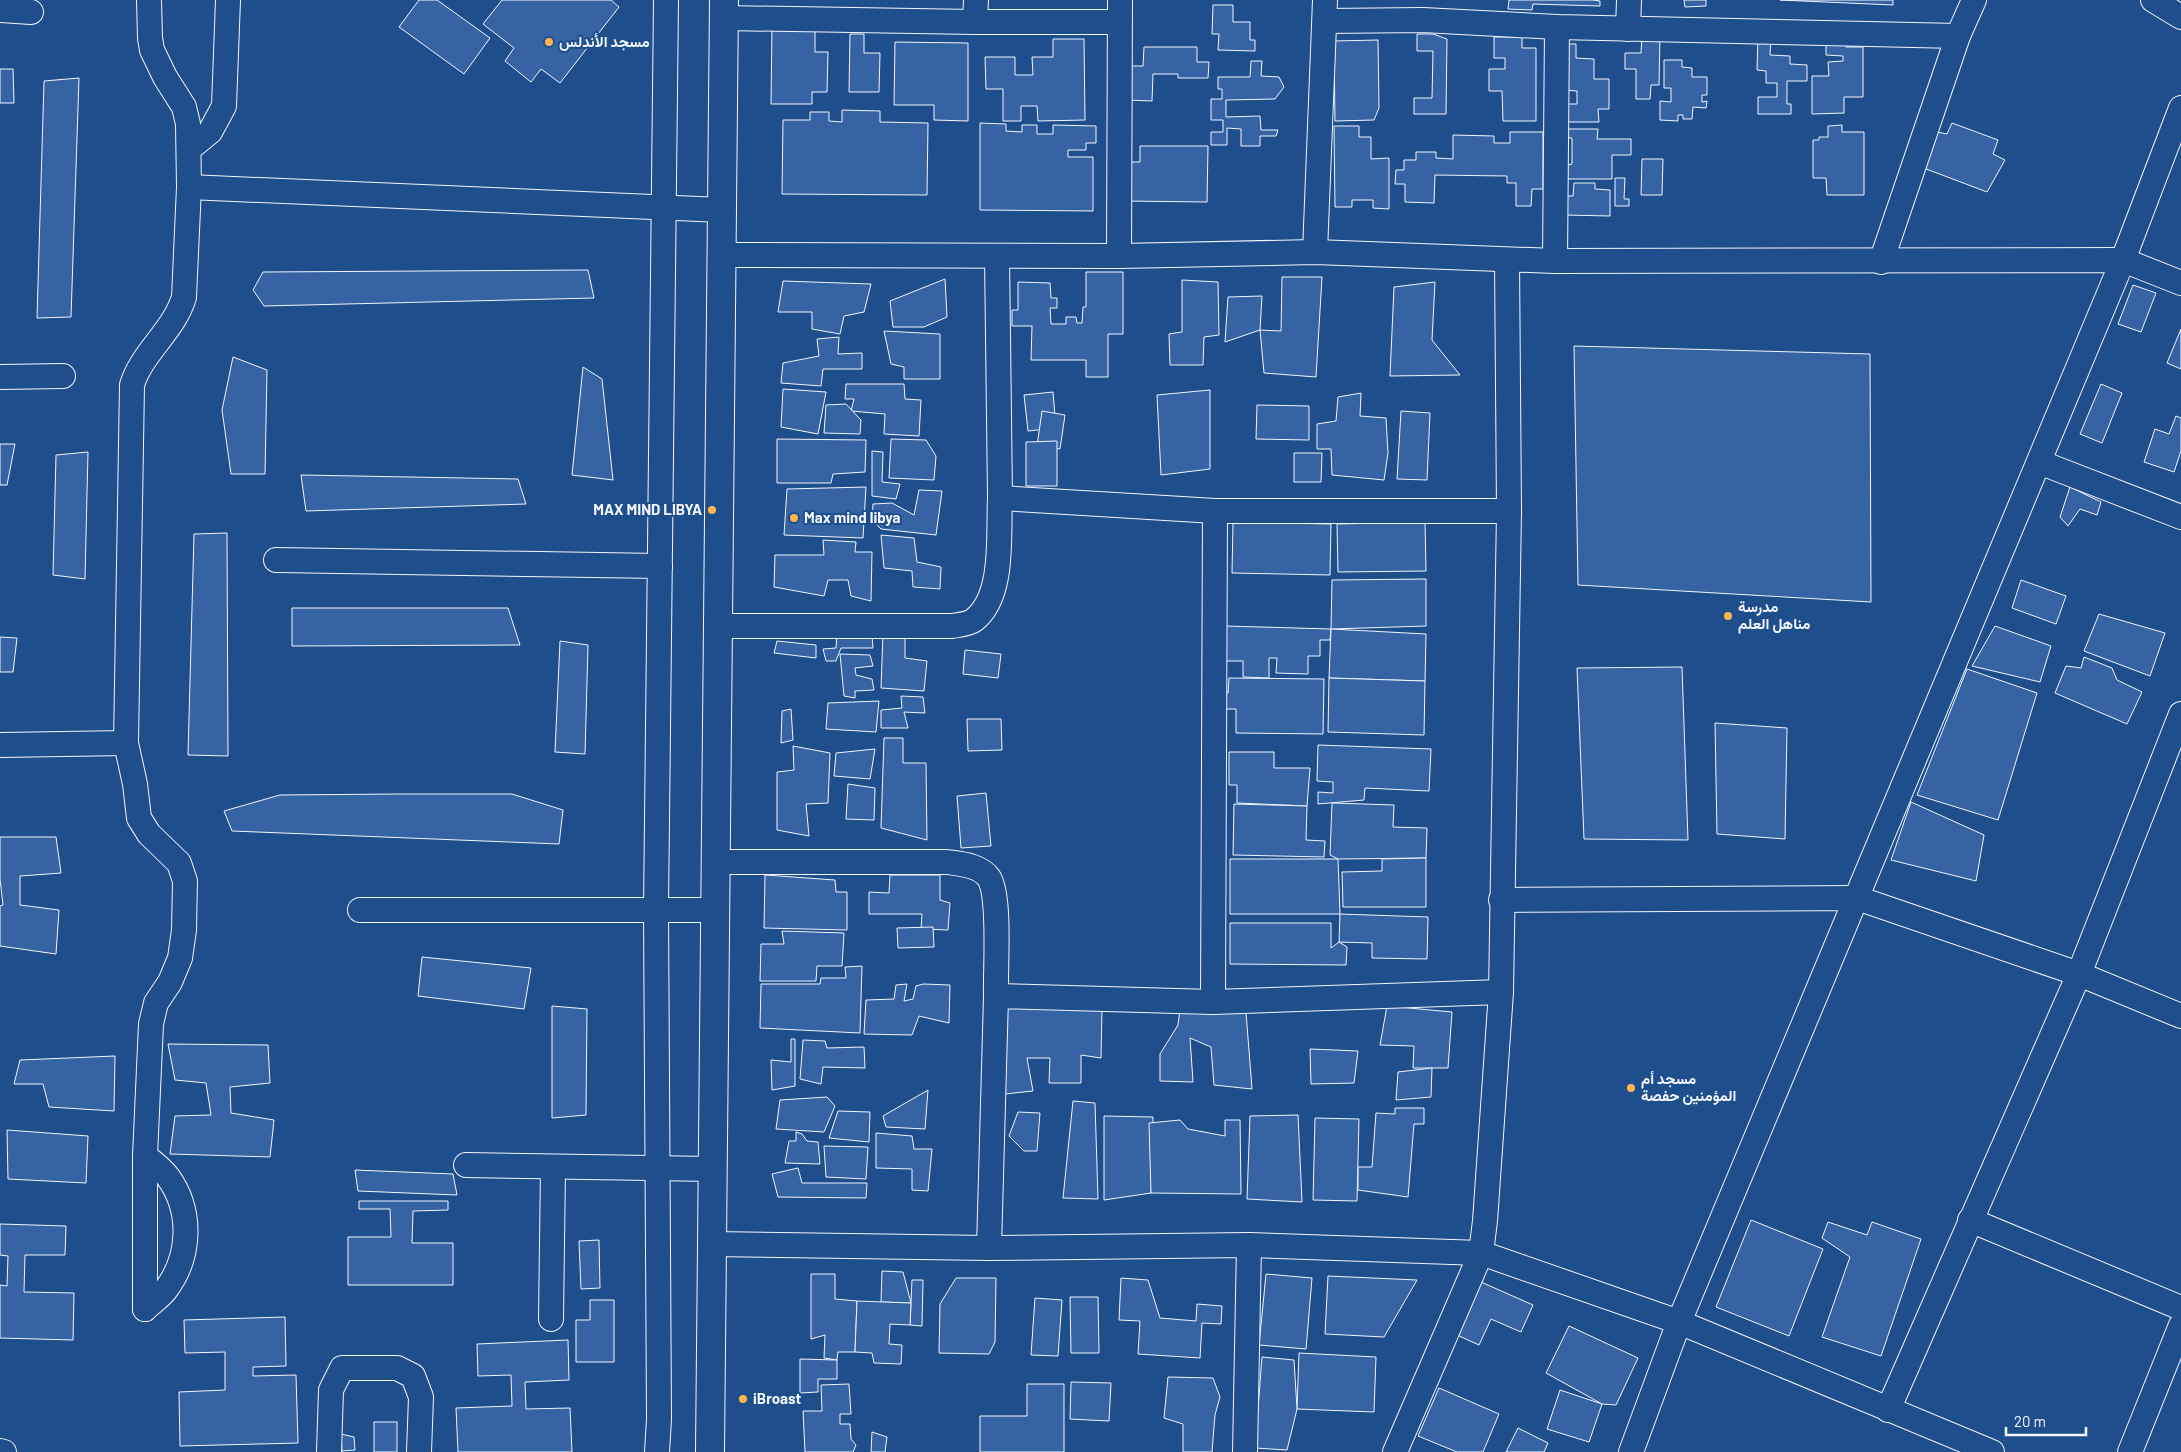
<svg xmlns="http://www.w3.org/2000/svg" width="2181" height="1452" font-family="Barlow,Vazirmatn,sans-serif">
	<style>
		.building { fill: #3563a3; stroke: #f2f6ff }
		.lines { fill: none; stroke-linecap: round; stroke-linejoin: round }
		.street-casing { stroke: #f2f6ff; stroke-width: 26 }
		.secondary-casing { stroke: #f2f6ff; stroke-width: 30 }
		.street { stroke: #1f4e8c; stroke-width: 24 }
		.secondary { stroke: #1f4e8c; stroke-width: 28 }
		.poi-dot { fill: #ffb74d; stroke: #1f4e8c; stroke-width: 2 }
		.labels { text-anchor: middle; stroke-width: 4; stroke-linejoin: round; paint-order: stroke }
		.poi-label { font-size: 15px; font-weight: bold; fill: #f2f6ff; stroke: #1f4e8c; text-anchor: start }
	</style>
	<rect width="100%" height="100%" fill="#1f4e8c"/>
	<!-- building -->
	<g class="building">
		<polygon points="419,0 437,0 490,38 464,74 399,27"/>
		<polygon points="502,0 611,0 619,7 560,83 541,69 531,82 505,61 514,48 483,24"/>
		<polygon points="1509,0 1593,0 1600,1 1600,6 1533,4 1532,10 1508,9"/>
		<polygon points="1684,0 1706,0 1706,6 1685,7"/>
		<polygon points="1780,0 1893,0 1893,5"/>
		<polygon points="1213,5 1233,5 1233,22 1250,22 1250,40 1255,40 1255,51 1218,50 1219,34 1212,34"/>
		<polygon points="772,26 815,27 815,52 828,52 827,92 812,92 812,104 771,104"/>
		<polygon points="850,34 864,34 864,53 880,53 879,92 849,92"/>
		<polygon points="1417,34 1433,34 1447,39 1446,114 1414,114 1414,98 1432,98 1433,51 1417,51"/>
		<polygon points="1642,35 1660,35 1659,85 1651,85 1650,99 1636,99 1636,69 1625,69 1625,53 1641,53"/>
		<polygon points="1494,37 1522,37 1522,48 1536,48 1536,121 1503,121 1502,91 1489,91 1489,69 1505,69 1505,58 1494,58"/>
		<polygon points="1758,37 1771,37 1770,55 1790,56 1790,64 1807,65 1807,81 1787,81 1787,104 1791,104 1791,114 1758,114 1758,97 1777,97 1777,83 1766,83 1766,71 1757,70"/>
		<polygon points="1053,39 1084,39 1085,120 1038,121 1037,106 1021,106 1021,121 1003,121 1003,89 986,89 985,57 1015,57 1015,75 1033,75 1032,57 1053,57"/>
		<polygon points="1378,40 1379,108 1374,120 1335,121 1334,41"/>
		<polygon points="1826,41 1846,41 1846,47 1863,47 1863,97 1844,97 1844,113 1812,114 1812,76 1829,76 1828,62 1843,61 1843,56 1826,55"/>
		<polygon points="895,42 968,43 968,121 934,120 934,105 894,105"/>
		<polygon points="1563,44 1576,44 1576,58 1594,59 1594,79 1609,79 1609,109 1598,109 1599,122 1562,122 1562,104 1577,104 1577,91 1563,90"/>
		<polygon points="1144,47 1197,47 1197,62 1209,62 1208,78 1178,78 1178,74 1153,74 1152,101 1127,100 1130,66 1143,66"/>
		<polygon points="1664,60 1682,60 1682,67 1692,68 1692,77 1707,77 1707,95 1702,95 1702,102 1707,101 1706,108 1693,107 1692,119 1683,119 1683,115 1678,115 1678,121 1660,120 1660,101 1671,102 1671,88 1664,88"/>
		<polygon points="1251,61 1262,61 1261,76 1279,77 1284,87 1275,99 1226,100 1226,117 1260,116 1261,130 1278,130 1276,136 1260,136 1260,146 1241,146 1241,129 1227,128 1227,145 1211,145 1211,132 1223,132 1223,120 1211,120 1211,99 1222,99 1222,89 1218,89 1218,77 1250,77"/>
		<polygon points="0,69 13,69 14,103 0,103"/>
		<polygon points="79,78 71,317 37,318 44,81"/>
		<polygon points="842,110 880,111 880,122 928,123 927,195 782,194 783,120 810,120 810,112 829,112 829,121 842,122"/>
		<polygon points="980,123 1006,124 1006,131 1022,132 1022,125 1037,125 1037,134 1053,134 1053,125 1096,126 1096,143 1086,143 1086,150 1068,150 1068,157 1093,157 1093,211 980,210"/>
		<polygon points="1952,123 1998,140 1993,154 2005,160 1987,192 1921,167 1932,131 1947,134"/>
		<polygon points="1842,125 1842,132 1864,132 1864,195 1827,195 1826,178 1813,178 1813,140 1819,140 1819,137 1828,137 1828,126"/>
		<polygon points="1334,126 1359,126 1359,137 1371,137 1371,159 1389,158 1389,209 1373,208 1373,200 1352,200 1352,207 1335,207"/>
		<polygon points="1566,129 1598,129 1597,139 1631,139 1631,155 1612,155 1612,179 1562,179 1562,166 1572,164 1572,138 1565,138"/>
		<polygon points="1510,132 1543,132 1543,189 1532,189 1531,206 1516,206 1516,183 1507,183 1507,176 1435,175 1434,203 1405,202 1405,184 1395,184 1396,170 1404,170 1404,160 1416,160 1416,152 1436,152 1436,158 1453,159 1453,135 1494,136 1494,143 1510,143"/>
		<polygon points="1140,146 1208,146 1207,202 1124,201 1124,162 1140,162"/>
		<polygon points="1642,159 1663,159 1662,195 1641,195"/>
		<polygon points="1615,178 1625,178 1624,199 1629,199 1629,206 1615,206"/>
		<polygon points="1574,183 1595,183 1595,189 1610,190 1610,216 1564,215 1564,196 1573,196"/>
		<polygon points="588,270 594,298 264,306 253,290 263,272"/>
		<polygon points="1086,272 1123,272 1123,334 1108,334 1108,377 1086,377 1086,360 1031,360 1032,326 1012,326 1012,310 1018,310 1018,282 1050,283 1051,298 1057,298 1057,308 1050,308 1051,324 1066,324 1066,317 1076,317 1077,323 1082,323 1083,307 1086,307"/>
		<polygon points="1282,277 1322,277 1316,377 1264,373 1260,330 1281,331"/>
		<polygon points="945,279 947,317 924,327 893,327 890,301"/>
		<polygon points="1182,280 1218,282 1219,335 1204,337 1203,365 1170,365 1169,334 1182,332"/>
		<polygon points="783,281 871,284 864,312 844,316 840,334 812,329 812,312 778,312"/>
		<polygon points="1435,282 1432,340 1460,375 1390,376 1394,287"/>
		<polygon points="2133,285 2156,293 2141,332 2118,324"/>
		<polygon points="1262,296 1260,330 1225,342 1228,297"/>
		<polygon points="2181,329 2181,369 2167,363"/>
		<polygon points="884,331 940,334 940,379 904,379 904,367 891,364"/>
		<polygon points="839,337 838,354 862,353 862,369 823,369 821,386 781,383 783,363 819,356 817,339"/>
		<polygon points="1574,346 1870,354 1871,602 1578,585"/>
		<polygon points="233,357 267,370 265,474 231,474 222,410"/>
		<polygon points="583,367 602,379 613,480 572,475"/>
		<polygon points="846,384 904,384 905,399 921,400 919,436 884,434 885,414 851,411 854,399 845,399"/>
		<polygon points="2101,384 2122,393 2102,443 2080,434"/>
		<polygon points="783,389 826,392 818,434 781,427"/>
		<polygon points="1210,390 1210,469 1161,475 1157,395"/>
		<polygon points="1053,392 1056,428 1028,431 1024,395"/>
		<polygon points="1361,393 1360,416 1386,418 1388,453 1384,480 1332,475 1331,449 1317,449 1317,424 1336,421 1338,397"/>
		<polygon points="846,404 861,420 860,434 824,433 826,405"/>
		<polygon points="1257,405 1309,406 1309,440 1256,439"/>
		<polygon points="1042,411 1065,415 1060,449 1037,446"/>
		<polygon points="1401,411 1430,413 1427,480 1397,479"/>
		<polygon points="2176,416 2181,418 2181,451 2174,472 2144,462 2155,429 2169,434"/>
		<polygon points="777,439 866,440 865,472 833,474 831,483 777,483"/>
		<polygon points="891,439 926,440 936,456 934,480 889,478"/>
		<polygon points="1057,441 1057,486 1026,486 1026,442"/>
		<polygon points="0,444 15,444 7,485 0,485"/>
		<polygon points="872,451 883,452 882,482 900,484 896,499 872,496"/>
		<polygon points="88,452 85,579 53,575 56,455"/>
		<polygon points="1294,453 1322,453 1321,482 1294,482"/>
		<polygon points="301,475 518,479 526,504 306,511"/>
		<polygon points="866,487 863,538 784,535 787,489"/>
		<polygon points="2070,487 2101,502 2097,515 2080,509 2068,526 2060,517"/>
		<polygon points="919,490 942,491 936,535 881,529 872,520 873,504 892,503 914,515"/>
		<polygon points="1233,522 1331,524 1330,575 1232,573"/>
		<polygon points="1425,522 1426,571 1338,572 1337,524"/>
		<polygon points="227,533 228,756 188,755 194,534"/>
		<polygon points="881,535 914,538 917,562 941,567 940,589 913,587 912,571 884,568"/>
		<polygon points="823,540 856,542 855,552 872,552 871,601 851,596 848,580 828,580 824,596 774,587 775,555 824,555"/>
		<polygon points="1426,579 1426,626 1331,629 1332,580"/>
		<polygon points="2021,580 2066,596 2056,624 2012,608"/>
		<polygon points="292,608 508,608 520,645 292,646"/>
		<polygon points="2099,614 2165,633 2150,676 2084,651"/>
		<polygon points="1226,626 1331,629 1330,640 1320,640 1320,656 1308,656 1308,674 1276,673 1277,658 1269,658 1269,678 1243,677 1243,661 1225,661"/>
		<polygon points="1995,626 2051,646 2040,682 1972,666"/>
		<polygon points="1331,629 1426,634 1425,681 1329,678"/>
		<polygon points="883,633 905,638 905,658 927,661 924,691 881,688"/>
		<polygon points="837,634 872,635 873,648 841,648 836,661 826,661 823,649 836,648"/>
		<polygon points="0,637 17,638 13,672 0,672"/>
		<polygon points="560,641 588,645 585,754 555,752"/>
		<polygon points="777,641 816,645 816,658 774,653"/>
		<polygon points="965,650 1001,654 998,678 963,674"/>
		<polygon points="840,654 870,655 873,666 855,668 856,675 872,679 874,690 855,691 855,698 844,696"/>
		<polygon points="2084,657 2112,668 2117,680 2142,692 2127,724 2055,693 2066,666 2081,668"/>
		<polygon points="1682,667 1688,840 1584,839 1577,668"/>
		<polygon points="1967,669 2037,693 1998,820 1917,795"/>
		<polygon points="1229,678 1324,679 1323,734 1236,733 1236,709 1223,709 1223,691 1228,693"/>
		<polygon points="1329,678 1425,681 1424,735 1328,732"/>
		<polygon points="901,696 923,697 925,713 904,712 908,728 881,728 881,710 902,708"/>
		<polygon points="879,701 876,732 826,729 828,703"/>
		<polygon points="791,709 793,740 781,743 782,711"/>
		<polygon points="967,719 1001,719 1002,750 968,751"/>
		<polygon points="1715,723 1787,728 1785,839 1717,834"/>
		<polygon points="884,738 903,738 903,763 926,763 927,840 881,828"/>
		<polygon points="1318,745 1431,749 1429,791 1365,788 1364,800 1318,804 1318,792 1333,793 1333,782 1317,781"/>
		<polygon points="793,746 830,753 828,803 806,804 809,836 777,830 777,772 794,770"/>
		<polygon points="875,749 870,779 834,776 836,753"/>
		<polygon points="1229,752 1274,752 1274,768 1310,768 1307,806 1237,803 1237,785 1229,785"/>
		<polygon points="848,784 875,788 874,820 846,819"/>
		<polygon points="986,793 991,846 961,848 957,796"/>
		<polygon points="397,794 512,794 563,810 559,844 232,831 224,811 280,795"/>
		<polygon points="1911,802 1984,835 1976,881 1891,860"/>
		<polygon points="1332,803 1394,805 1393,827 1427,828 1426,858 1338,859 1330,855"/>
		<polygon points="1234,804 1307,806 1306,840 1325,841 1324,857 1233,855"/>
		<polygon points="0,837 56,837 61,873 20,876 20,905 59,910 56,954 0,946 0,906 3,905 0,879"/>
		<polygon points="1426,858 1426,907 1343,907 1342,872 1382,871 1382,859"/>
		<polygon points="1230,859 1338,859 1340,914 1230,914"/>
		<polygon points="765,875 835,880 836,892 847,892 847,930 764,928"/>
		<polygon points="890,875 940,875 940,900 950,903 948,930 921,929 922,914 869,914 869,892 889,893"/>
		<polygon points="1340,914 1428,917 1427,959 1372,958 1372,943 1339,942"/>
		<polygon points="1230,923 1331,923 1331,948 1339,942 1347,947 1346,965 1230,964"/>
		<polygon points="933,927 934,947 898,948 897,928"/>
		<polygon points="782,931 844,933 842,966 817,966 816,981 760,981 761,944 784,944"/>
		<polygon points="422,957 531,968 524,1009 418,996"/>
		<polygon points="862,966 860,1033 760,1028 761,984 820,984 821,978 846,978 845,967"/>
		<polygon points="907,984 904,1001 913,999 916,986 923,984 950,985 949,1023 919,1016 912,1035 864,1034 866,1000 894,999 896,985"/>
		<polygon points="1181,1001 1246,1012 1252,1089 1214,1085 1211,1047 1190,1038 1193,1082 1160,1081 1160,1054 1178,1025"/>
		<polygon points="552,1006 587,1009 586,1115 552,1118"/>
		<polygon points="1005,1006 1102,1009 1101,1058 1081,1055 1081,1083 1049,1083 1050,1058 1027,1058 1033,1091 1005,1094"/>
		<polygon points="1387,1006 1452,1012 1448,1068 1413,1068 1414,1046 1380,1045"/>
		<polygon points="791,1039 795,1039 795,1086 772,1090 771,1060 791,1062"/>
		<polygon points="803,1040 825,1041 827,1048 864,1047 865,1068 823,1067 821,1084 800,1079"/>
		<polygon points="168,1044 268,1045 270,1083 230,1087 231,1113 274,1120 270,1157 170,1154 175,1116 211,1115 206,1083 175,1080"/>
		<polygon points="1310,1049 1358,1051 1354,1083 1311,1084"/>
		<polygon points="115,1056 114,1111 49,1107 43,1084 14,1084 20,1060"/>
		<polygon points="1432,1068 1431,1097 1396,1100 1398,1072"/>
		<polygon points="928,1090 925,1129 886,1127 883,1116"/>
		<polygon points="827,1097 835,1106 824,1132 776,1129 780,1100"/>
		<polygon points="1073,1101 1095,1103 1098,1199 1063,1198"/>
		<polygon points="1395,1108 1424,1108 1424,1124 1414,1124 1408,1197 1358,1190 1358,1167 1372,1167 1376,1113 1395,1114"/>
		<polygon points="838,1111 870,1112 869,1142 829,1138"/>
		<polygon points="1018,1112 1040,1113 1037,1151 1024,1151 1009,1136"/>
		<polygon points="1298,1115 1302,1202 1247,1199 1250,1116"/>
		<polygon points="1104,1116 1153,1117 1151,1193 1104,1200"/>
		<polygon points="1315,1118 1359,1119 1357,1201 1313,1200"/>
		<polygon points="1180,1120 1188,1129 1225,1136 1225,1120 1240,1120 1241,1194 1151,1193 1149,1123"/>
		<polygon points="7,1130 88,1136 86,1183 8,1179"/>
		<polygon points="796,1132 802,1134 807,1141 818,1142 820,1164 785,1163 789,1141 796,1141"/>
		<polygon points="876,1133 912,1136 914,1149 932,1149 928,1191 912,1190 912,1169 876,1168"/>
		<polygon points="824,1146 868,1147 866,1179 826,1177"/>
		<polygon points="798,1168 802,1183 867,1183 866,1198 778,1197 772,1174"/>
		<polygon points="355,1170 453,1174 457,1195 358,1191"/>
		<polygon points="359,1201 448,1201 448,1210 413,1211 412,1243 453,1243 453,1285 348,1285 348,1237 391,1237 390,1209 359,1209"/>
		<polygon points="1751,1220 1823,1249 1789,1336 1716,1307"/>
		<polygon points="1828,1222 1867,1235 1872,1222 1921,1239 1881,1356 1822,1337 1850,1257 1822,1238"/>
		<polygon points="0,1224 66,1226 65,1255 25,1255 24,1292 74,1293 73,1340 0,1338 0,1285 7,1286 8,1256 0,1255"/>
		<polygon points="599,1240 600,1288 581,1289 579,1241"/>
		<polygon points="882,1271 903,1272 911,1303 881,1302"/>
		<polygon points="811,1274 835,1274 835,1299 857,1301 855,1352 838,1352 837,1360 824,1358 825,1335 811,1339"/>
		<polygon points="1266,1274 1312,1278 1306,1349 1259,1345"/>
		<polygon points="1328,1276 1417,1280 1384,1337 1325,1334"/>
		<polygon points="956,1278 996,1278 995,1342 989,1354 939,1353 940,1304"/>
		<polygon points="1121,1278 1148,1280 1160,1318 1196,1321 1197,1304 1222,1306 1221,1324 1202,1323 1200,1358 1138,1354 1140,1321 1119,1320"/>
		<polygon points="912,1280 923,1280 922,1326 910,1325"/>
		<polygon points="1481,1282 1533,1305 1521,1332 1491,1319 1479,1345 1457,1335"/>
		<polygon points="1070,1297 1098,1297 1099,1353 1071,1353"/>
		<polygon points="1035,1298 1062,1300 1058,1356 1031,1355"/>
		<polygon points="590,1300 614,1300 614,1362 576,1362 576,1320 590,1320"/>
		<polygon points="857,1301 911,1303 910,1325 890,1324 889,1344 902,1345 901,1364 874,1363 872,1353 855,1352"/>
		<polygon points="285,1317 286,1366 253,1367 253,1376 296,1375 298,1443 180,1446 179,1392 225,1390 225,1352 185,1353 184,1320"/>
		<polygon points="1569,1326 1638,1358 1616,1405 1602,1404 1546,1373"/>
		<polygon points="568,1340 569,1380 525,1382 526,1409 570,1408 572,1452 458,1452 456,1408 512,1406 511,1375 478,1376 477,1344"/>
		<polygon points="1299,1353 1376,1357 1374,1412 1297,1409"/>
		<polygon points="1262,1357 1294,1360 1297,1409 1287,1450 1255,1448"/>
		<polygon points="800,1359 837,1360 837,1379 818,1379 818,1392 800,1393"/>
		<polygon points="1168,1377 1213,1378 1220,1397 1215,1415 1212,1452 1183,1452 1183,1424 1164,1418"/>
		<polygon points="1071,1382 1111,1383 1109,1421 1070,1419"/>
		<polygon points="849,1384 851,1414 840,1414 840,1424 850,1424 851,1439 856,1445 853,1452 805,1452 803,1411 822,1411 821,1385"/>
		<polygon points="1027,1384 1064,1384 1064,1452 980,1452 980,1416 1027,1416"/>
		<polygon points="1439,1388 1499,1414 1483,1452 1457,1452 1418,1436"/>
		<polygon points="1560,1390 1602,1404 1589,1442 1547,1429"/>
		<rect x="374" y="1422" width="23" height="30"/>
		<polygon points="1518,1428 1548,1443 1544,1452 1506,1452"/>
		<polygon points="872,1432 887,1437 885,1452 871,1452"/>
		<polygon points="341,1434 354,1437 355,1450 342,1451"/>
	</g>
	<g class="lines">
		<defs>
			<g id="street">
				<polyline points="2153,0 2181,17"/>
				<polyline points="0,10 31,12"/>
				<polyline points="724,18 975,22 1119,22"/>
				<polyline points="1325,21 1423,20 1557,27 1958,36"/>
				<polyline points="975,22 976,0"/>
				<polyline points="1628,29 1629,0"/>
				<polyline points="189,149 210,132 224,106 228,0"/>
				<polyline points="189,187 722,210"/>
				<polyline points="1315,252 1325,0"/>
				<polyline points="722,255 1119,256 1315,252 1555,261 2123,260 2181,283"/>
				<polyline points="997,256 1000,498"/>
				<polyline points="1119,256 1120,0"/>
				<polyline points="1555,261 1557,27"/>
				<polyline points="1881,262 1958,36 1974,0"/>
				<polyline points="0,377 63,376"/>
				<polyline points="2039,462 2181,517"/>
				<polyline points="276,560 660,566"/>
				<path d="M718,626H952C958,625 969,624 974,620C1005,596 998,534 1000,498L1215,511H1509"/>
				<polyline points="0,745 126,743"/>
				<path d="M716,862H947C960,864 980,865 989,878C1001,897 995,971 996,996"/>
				<polyline points="1501,900 1857,898 2079,974 2181,1016"/>
				<polyline points="360,910 715,910"/>
				<polyline points="1213,1002 1501,992"/>
				<polyline points="466,1165 713,1169"/>
				<polyline points="1970,1220 2181,1308"/>
				<polyline points="712,1244 989,1248 1249,1245 1481,1253 1679,1322 1992,1452"/>
				<polyline points="989,1248 996,996 1213,1002 1215,511"/>
				<path d="M145,1309V1156L151,1024L156,1003L170,982L180,958L184,930L185,881L179,863L149,834L139,818L135,784L126,743L132,385C142,352 174,331 184,297L189,187L188,124L184,107L165,77L152,50L150,38L149,0"/>
				<path d="M145,1309C152,1302 162,1296 167,1288C191,1255 192,1210 168,1177C162,1169 153,1162 145,1156"/>
				<polyline points="551,1319 553,1168"/>
				<polyline points="1888,1410 2079,974 2181,714"/>
				<polyline points="0,1451 4,1452"/>
				<polyline points="329,1452 331,1390 342,1368 397,1368 413,1376 421,1397 419,1452"/>
				<polyline points="657,1452 659,1419 656,910 666,0"/>
				<polyline points="1245,1452 1249,1245"/>
				<polyline points="1395,1452 1481,1253 1485,1221 1501,992 1509,511 1507,260"/>
				<polyline points="1631,1452 1679,1322 2123,260 2181,108"/>
				<polyline points="2130,1452 2181,1325"/>
			</g>
			<polyline id="secondary" points="710,1452 724,0"/>
		</defs>
		<!-- street casing -->
		<use href="#street" class="street-casing"/>
		<!-- secondary casing -->
		<use href="#secondary" class="secondary-casing"/>
		<!-- street -->
		<use href="#street" class="street"/>
		<!-- secondary -->
		<use href="#secondary" class="secondary"/>
	</g>
	<!-- markers -->
	<g class="poi-dot">
		<circle cx="549" cy="42" r="5"/>
		<circle cx="712" cy="510" r="5"/>
		<circle cx="794" cy="518" r="5"/>
		<circle cx="1728" cy="616" r="5"/>
		<circle cx="1631" cy="1088" r="5"/>
		<circle cx="743" cy="1399" r="5"/>
	</g>
	<g class="labels">
		<!-- poi labels -->
		<g class="poi-label">
			<text x="559" y="47">مسجد الأندلس</text>
			<text x="702" y="515" text-anchor="end">MAX MIND LIBYA</text>
			<text x="804" y="523">Max mind libya</text>
			<text x="1738" y="612">مدرسة<tspan x="1738" dy="17">مناهل العلم</tspan></text>
			<text x="1641" y="1084">مسجد أم<tspan x="1641" dy="17">المؤمنين حفصة</tspan></text>
			<text x="753" y="1404">iBroast</text>
		</g>
	</g>
	<!-- scale -->
	<path d="M2006 1427v8h80v-8" fill="none" stroke="#f2f6ff" stroke-width="2.5"/>
	<text x="2014" y="1427" font-size="15" fill="#f2f6ff" stroke="#1f4e8c" stroke-width="4" paint-order="stroke">20 m</text>
</svg>
